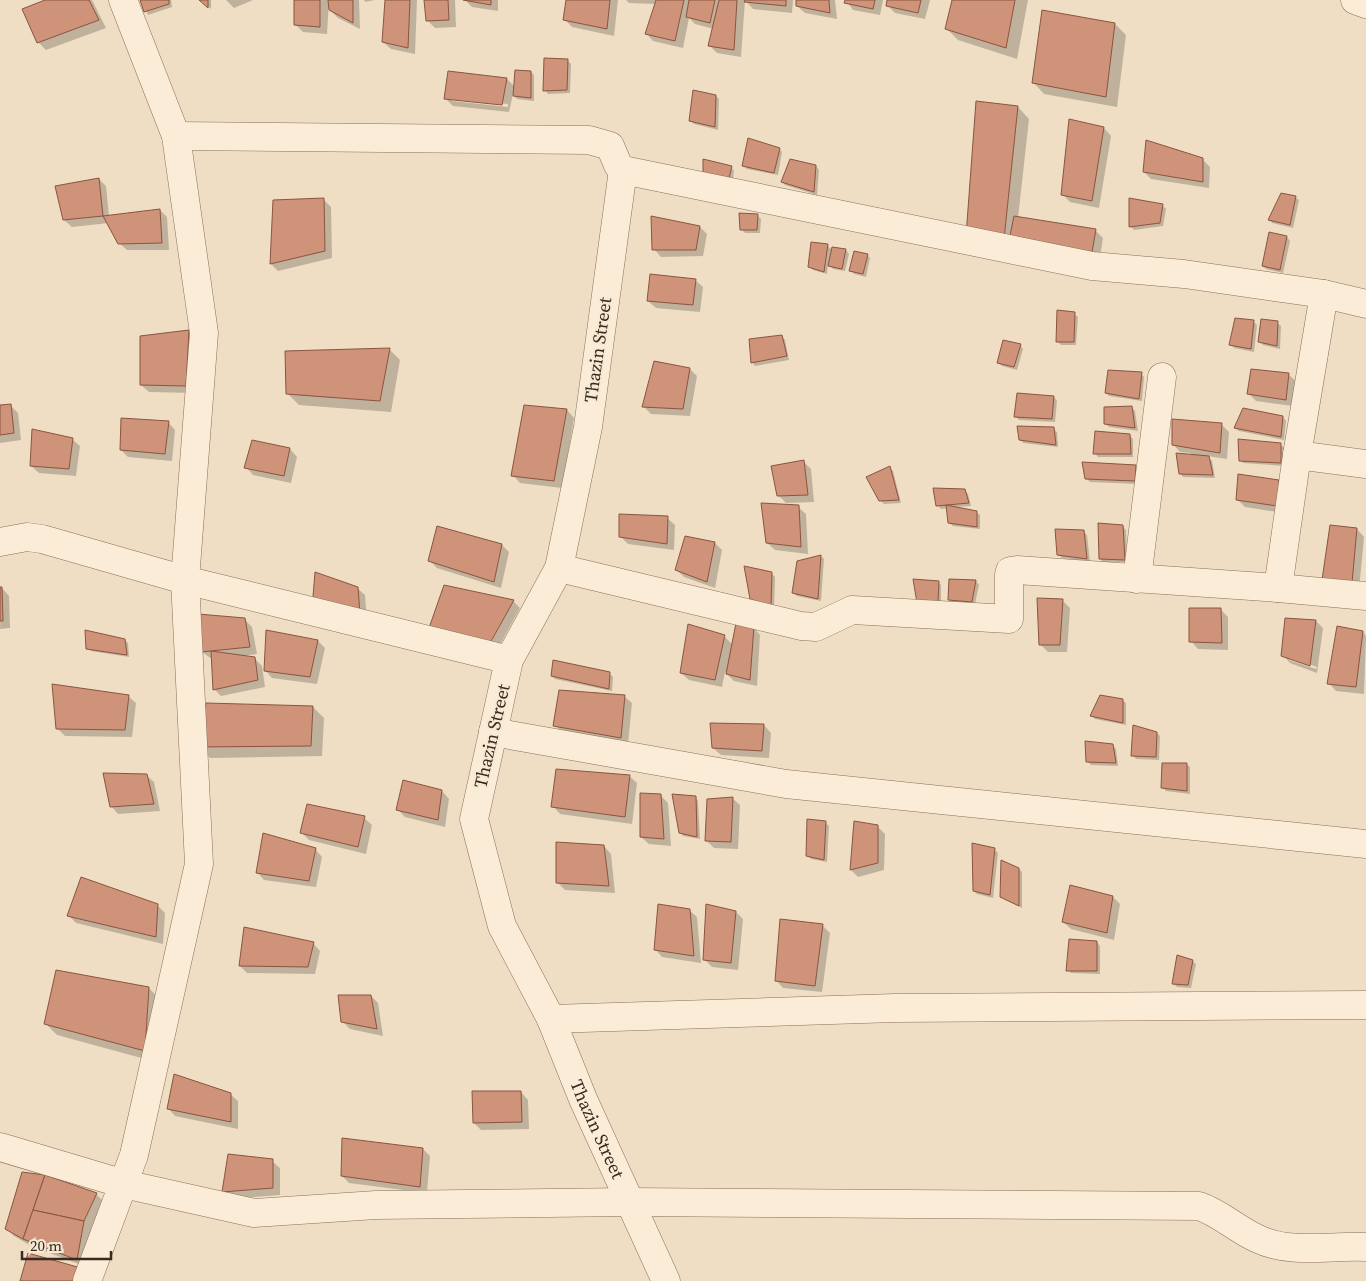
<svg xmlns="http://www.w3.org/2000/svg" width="1366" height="1281" font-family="'Source Serif 4',serif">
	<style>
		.shadow { fill: #0003; fill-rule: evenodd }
		.building { fill: #ce9379; stroke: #8a553f }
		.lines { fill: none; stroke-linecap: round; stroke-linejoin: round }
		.street-casing { stroke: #8a6f5a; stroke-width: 29 }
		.street { stroke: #faecd7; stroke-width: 28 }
		.labels { text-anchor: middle; stroke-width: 4; stroke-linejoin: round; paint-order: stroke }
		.street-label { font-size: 18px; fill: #3a291e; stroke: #f6e9d4 }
	</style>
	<rect width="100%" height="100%" fill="#efdec4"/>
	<!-- shadow -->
	<g class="shadow">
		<polygon points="48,0 92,0 106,28 46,50 38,42"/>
		<polygon points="141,0 171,0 172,7 148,15"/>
		<polygon points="200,0 211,0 211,9"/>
		<polygon points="226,0 253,0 234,8"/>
		<polygon points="295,0 359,0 360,29 338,18 330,10 329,1 327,34 303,32 296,25"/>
		<polygon points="364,0 375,0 365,2"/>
		<polygon points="386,0 417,0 415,54 391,49 383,42"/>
		<polygon points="426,0 455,0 456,27 435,28 428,21"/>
		<polygon points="465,0 498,0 498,11 472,7"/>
		<polygon points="567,0 618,0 614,36 572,27 565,20"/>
		<polygon points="626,0 793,0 792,13 753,9 745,0 741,57 717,53 710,46 714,29 695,24 689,18 683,48 653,41 646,33 656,4 629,3"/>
		<polygon points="797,0 835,0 837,19 805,13 797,6"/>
		<polygon points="846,0 883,0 880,15 853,10"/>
		<polygon points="888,0 930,0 925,19 895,13 888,6"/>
		<polygon points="953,0 1028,0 1017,59 958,40 946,28"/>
		<polygon points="1115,24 1126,35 1117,107 1044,94 1033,82"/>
		<polygon points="567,60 571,64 570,93 548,94 545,90"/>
		<path d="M531,72L534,75V101L517,99L513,94L509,112L453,106L446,99L507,79L515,87ZM452,99L508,104V107L452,101Z"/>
		<polygon points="716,96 719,99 718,130 694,124 690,120"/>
		<polygon points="1018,107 1029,119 1018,218 1096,231 1103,238 1099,264 979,246"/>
		<polygon points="1104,128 1111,136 1099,208 1070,202 1062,194"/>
		<polygon points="779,149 782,152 778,175 747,169 743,165"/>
		<polygon points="1202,159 1210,167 1209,188 1151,179 1144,172"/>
		<polygon points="816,166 819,170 817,195 785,185 782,182"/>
		<polygon points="731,167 734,171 732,185 708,181"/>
		<polygon points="99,179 106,186 109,216 160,210 167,217 169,250 127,250 119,243 109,223 72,227 64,220"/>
		<polygon points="1295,197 1299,200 1293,228 1272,223 1269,219"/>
		<polygon points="323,199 331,207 332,258 278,271 271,264"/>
		<polygon points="1162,205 1166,209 1163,226 1134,230 1130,226"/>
		<polygon points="758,216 761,219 760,233 745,233 741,229"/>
		<polygon points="700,227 707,234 703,256 661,257 654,249"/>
		<polygon points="1287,237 1290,241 1283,273 1266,269 1263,266"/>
		<polygon points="827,245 832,250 846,250 849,254 845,271 833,269 828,264 827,274 813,270 809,266"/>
		<polygon points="867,255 870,258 866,277 854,274 851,271"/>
		<polygon points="695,280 703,287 700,312 656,308 648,301"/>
		<polygon points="1074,314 1078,317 1076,345 1061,345 1057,341"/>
		<polygon points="1254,322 1257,325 1254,352 1234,348 1231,345"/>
		<polygon points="1277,323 1281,326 1280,349 1263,345 1260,342"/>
		<polygon points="189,331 196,338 193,393 149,392 141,385 141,337"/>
		<polygon points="782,336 785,340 789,360 755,366 752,362"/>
		<polygon points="1020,345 1023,349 1017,370 1002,366 999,363"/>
		<polygon points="389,349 400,360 391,412 299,405 287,393"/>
		<polygon points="690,369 697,376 690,416 651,414 643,406"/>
		<polygon points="1141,374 1144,377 1142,401 1109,396 1106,393"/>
		<polygon points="1288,374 1296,381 1293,406 1256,401 1249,394"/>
		<polygon points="1054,397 1057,401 1055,422 1019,420 1016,417"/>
		<polygon points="10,405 18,413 21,440 0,443 0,406"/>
		<polygon points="1132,408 1135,411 1138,431 1109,427 1105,423"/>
		<polygon points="567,410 574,418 562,488 520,483 513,475"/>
		<polygon points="1283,417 1286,421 1284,440 1239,431 1235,428"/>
		<polygon points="168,422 175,430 172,461 128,457 121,450"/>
		<polygon points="1221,424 1229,432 1227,459 1207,456 1212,461 1215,478 1183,477 1180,473 1191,453 1180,452 1173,444"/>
		<polygon points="1053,429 1057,432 1058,447 1023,443 1020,439"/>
		<polygon points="1129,435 1133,439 1133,457 1098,457 1095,453"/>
		<polygon points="72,439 80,446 76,476 39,473 31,466"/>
		<polygon points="1281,445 1284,448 1284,466 1243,463 1240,460"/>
		<polygon points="290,449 297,457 291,483 253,475 246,467"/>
		<polygon points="804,462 811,469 814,502 786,503 778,495"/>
		<polygon points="1135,466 1138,469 1138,484 1090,482 1086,478"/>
		<polygon points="890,468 893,471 901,503 884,504 880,500"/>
		<polygon points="1278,481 1286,489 1284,513 1245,507 1238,500"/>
		<polygon points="964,490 968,494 971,506 956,507 976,512 980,515 980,529 953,526 950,523 948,508 941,509 937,505"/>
		<polygon points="798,507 806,514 808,554 775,550 767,543"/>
		<polygon points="667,518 675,525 674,550 628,544 621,537"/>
		<polygon points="1122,526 1126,530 1127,562 1103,562 1100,559"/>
		<polygon points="1357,529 1364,537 1359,590 1331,587"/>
		<polygon points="1083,532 1087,535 1090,562 1062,558 1058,554"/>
		<polygon points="715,543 722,550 715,588 684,577 677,570"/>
		<polygon points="502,545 509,552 501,588 437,568 430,561"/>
		<polygon points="821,556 824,559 821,601 797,596 793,593"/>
		<polygon points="771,573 775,577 774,609 751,598"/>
		<polygon points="950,580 976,581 979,585 975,604 953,603 950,600"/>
		<polygon points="938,582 941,585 941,605 921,606"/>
		<polygon points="2,588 9,596 10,628 0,629"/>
		<polygon points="357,588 365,595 367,622 320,616"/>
		<polygon points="513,601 520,608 496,652 487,650"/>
		<polygon points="1063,601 1070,608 1067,652 1048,652 1040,644"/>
		<polygon points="1221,610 1228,617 1228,650 1198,649 1191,641"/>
		<polygon points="244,619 252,627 257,654 242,656 254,658 262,666 265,687 221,696 214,689 212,659 202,652"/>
		<path d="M1316,621L1323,628L1317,673L1290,663L1283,655ZM1289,657L1317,667L1316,669L1289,660Z"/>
		<polygon points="753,627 760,635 757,686 734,681 725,672 722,687 689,680 681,673 724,636 733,645"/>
		<polygon points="1363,632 1366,636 1364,694 1336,691 1329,683"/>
		<polygon points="124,640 128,643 129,657 91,651 88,648"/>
		<polygon points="318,641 325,648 317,684 272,678 265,670"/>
		<polygon points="609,673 613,677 612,691 555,679 552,676"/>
		<polygon points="128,696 136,703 132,737 65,736 57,728"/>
		<polygon points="624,696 632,703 628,744 562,733 555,725"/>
		<polygon points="1122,700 1126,703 1126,725 1095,719 1092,716"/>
		<polygon points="313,707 324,718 322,756 210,758 199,747"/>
		<polygon points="764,725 771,733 769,758 721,755 713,748"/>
		<polygon points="1157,733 1160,736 1159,760 1136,759 1133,755"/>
		<polygon points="1112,745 1116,749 1118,766 1091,765 1087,761"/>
		<polygon points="1186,764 1190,767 1190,794 1166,791 1162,787"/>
		<polygon points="146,775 154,782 160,811 118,814 111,806"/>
		<polygon points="629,776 637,783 632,824 560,814 553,806"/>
		<polygon points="442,791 449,799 445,827 405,817 398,810"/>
		<polygon points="660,795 668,803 671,846 649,844 641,837"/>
		<polygon points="695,797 698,801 700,839 683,836 680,832"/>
		<polygon points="732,798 740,805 738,849 714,848 707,841"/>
		<polygon points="364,818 372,825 366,854 309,840 302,833"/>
		<polygon points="855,822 877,826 885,834 884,870 858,877 851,870"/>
		<polygon points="826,823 829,826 827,862 811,859 807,855"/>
		<polygon points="604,846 611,854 615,893 565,890 557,882"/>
		<polygon points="315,849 322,857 316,887 264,880 257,872"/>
		<polygon points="994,849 998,853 993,898 977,894 974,891"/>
		<polygon points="1019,869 1022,872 1022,908 1001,897"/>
		<polygon points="1113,897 1120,904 1114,940 1071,929 1063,922"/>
		<polygon points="157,905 165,913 163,944 76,923 69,916"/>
		<polygon points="689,910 697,917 701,963 662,957 655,949"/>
		<polygon points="736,912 743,919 738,970 712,967 705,960"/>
		<polygon points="822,925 830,933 822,992 783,988 776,980"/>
		<polygon points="1097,942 1100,946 1100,974 1071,973 1068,970"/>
		<polygon points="313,943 320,951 315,974 247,973 240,966"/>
		<polygon points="1192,961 1196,964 1191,988 1177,987 1174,984"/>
		<polygon points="149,988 160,1000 156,1062 57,1035 46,1024"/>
		<polygon points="371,996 378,1003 383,1036 350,1029 342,1021"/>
		<polygon points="521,1092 528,1100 529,1129 481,1130 474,1123"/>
		<polygon points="230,1094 238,1101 238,1129 175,1116 168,1108"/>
		<polygon points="423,1149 430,1156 427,1193 349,1183 342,1176"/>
		<polygon points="272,1161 280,1168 280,1195 230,1199 223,1192"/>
		<polygon points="44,1176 96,1194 103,1201 91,1229 84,1266 31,1246 14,1236 6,1228"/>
	</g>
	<!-- building -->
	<g class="building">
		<polygon points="45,0 89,0 99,20 37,43 22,9"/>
		<polygon points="140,0 169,0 169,4 144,12"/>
		<polygon points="199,0 208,0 208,8"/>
		<polygon points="294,0 320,0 320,27 294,25"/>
		<polygon points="328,0 353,0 353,23 329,10"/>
		<polygon points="385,0 410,0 408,48 382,42"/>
		<polygon points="424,0 448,0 449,20 426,21"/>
		<polygon points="463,0 491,0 491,5"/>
		<polygon points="566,0 610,0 607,29 563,20"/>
		<polygon points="656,0 684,0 675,41 645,34"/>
		<polygon points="689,0 715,0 710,23 686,17"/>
		<polygon points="719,0 737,0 734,50 708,46"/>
		<polygon points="745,0 786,0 786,6 744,2"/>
		<polygon points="796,0 829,0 830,13 796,6"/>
		<polygon points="845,0 875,0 873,9 844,3"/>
		<polygon points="887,0 921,0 918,13 886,6"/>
		<polygon points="952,0 1015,0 1006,48 945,29"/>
		<polygon points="1042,10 1115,23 1106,97 1032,83"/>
		<polygon points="544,58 568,59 567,90 543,91"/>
		<polygon points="515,70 531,71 531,98 513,96"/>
		<polygon points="448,71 507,78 502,105 444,99"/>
		<polygon points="693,90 716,95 715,127 689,121"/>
		<polygon points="976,101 1018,106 1004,239 966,236"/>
		<polygon points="1069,119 1104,127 1092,201 1061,195"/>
		<polygon points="748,138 780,148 774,173 742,166"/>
		<polygon points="1146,140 1203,158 1203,182 1143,172"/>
		<polygon points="703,159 732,166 728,182 703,178"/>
		<polygon points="790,159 816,165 814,192 781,182"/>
		<polygon points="99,178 103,216 63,220 55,186"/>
		<polygon points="1281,193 1296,196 1290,225 1268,220"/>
		<polygon points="324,198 325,251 270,264 273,200"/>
		<polygon points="1129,198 1163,204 1160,223 1129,227"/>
		<polygon points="160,209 162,243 118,244 103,216"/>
		<polygon points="739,213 758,214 757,230 740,230"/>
		<polygon points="651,216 700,226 696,250 652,250"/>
		<polygon points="1014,216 1096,229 1091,258 1008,245"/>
		<polygon points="1269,232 1287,236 1280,270 1262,266"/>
		<polygon points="811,242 828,244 824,272 808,267"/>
		<polygon points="832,247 846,249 842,269 828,266"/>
		<polygon points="854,251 868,254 863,274 849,271"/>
		<polygon points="650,274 696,279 693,305 647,301"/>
		<polygon points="1057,310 1075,312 1074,342 1056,342"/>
		<polygon points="1235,318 1254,320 1251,349 1229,345"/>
		<polygon points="1261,319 1278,321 1277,346 1258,342"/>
		<polygon points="189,330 186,386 140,385 140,336"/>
		<polygon points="782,335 787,356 751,363 749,339"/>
		<polygon points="1003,340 1021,344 1014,367 997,363"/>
		<polygon points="390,348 380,401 286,394 285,351"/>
		<polygon points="654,361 690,368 683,409 642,407"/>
		<polygon points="1251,369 1289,373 1286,400 1247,394"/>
		<polygon points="1108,370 1142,372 1139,399 1105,393"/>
		<polygon points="1017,393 1054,396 1052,419 1014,417"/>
		<polygon points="11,404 14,433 0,435 0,405"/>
		<polygon points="524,405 567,409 554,481 511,476"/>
		<polygon points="1132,406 1135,428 1104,424 1104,407"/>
		<polygon points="1243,408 1283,416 1281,437 1234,428"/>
		<polygon points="121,418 169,421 165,454 120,450"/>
		<polygon points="1172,419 1222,423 1220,453 1172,445"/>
		<polygon points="1017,426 1054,427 1056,445 1019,440"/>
		<polygon points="32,429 73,438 69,469 30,466"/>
		<polygon points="1095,431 1130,434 1131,454 1093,454"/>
		<polygon points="1238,439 1281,443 1281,463 1239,461"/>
		<polygon points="252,440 290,448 284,476 244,468"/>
		<polygon points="1176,453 1209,456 1213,475 1179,474"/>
		<polygon points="804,460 808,495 777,496 771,466"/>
		<polygon points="1082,462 1136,465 1135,481 1085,479"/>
		<polygon points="890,466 899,500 879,501 866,477"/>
		<polygon points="1238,474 1279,480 1277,506 1236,500"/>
		<polygon points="933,488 965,489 969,503 936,506"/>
		<polygon points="761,503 799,505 801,547 766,543"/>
		<polygon points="946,505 977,511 977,527 948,523"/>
		<polygon points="619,514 668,516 667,544 619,537"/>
		<polygon points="1098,523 1123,525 1125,560 1099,559"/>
		<polygon points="1330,525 1357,528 1352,583 1322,580"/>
		<polygon points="437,526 502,544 494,582 428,561"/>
		<polygon points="1055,529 1084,530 1087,559 1057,555"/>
		<polygon points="685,536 715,542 707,582 675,570"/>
		<polygon points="821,555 818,599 792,593 797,561"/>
		<polygon points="744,566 772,572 771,607 750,599"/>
		<polygon points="315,572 358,587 360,615 312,609"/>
		<polygon points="913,579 939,581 938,602 917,603"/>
		<polygon points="949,579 976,580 972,602 948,600"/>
		<polygon points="444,585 514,600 489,645 428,631"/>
		<polygon points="0,587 2,587 3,621 0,621"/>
		<polygon points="1037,598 1063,599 1060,645 1039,645"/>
		<polygon points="1189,608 1221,608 1222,643 1189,642"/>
		<polygon points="198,614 245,618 250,647 201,652"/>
		<polygon points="1285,618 1316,620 1310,666 1281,656"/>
		<polygon points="736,623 754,626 750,680 726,674"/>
		<polygon points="688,624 725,635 715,680 680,673"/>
		<polygon points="1337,626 1363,631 1356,687 1327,684"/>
		<polygon points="85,630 125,639 127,655 86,649"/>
		<polygon points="266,630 318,640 310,677 264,671"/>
		<polygon points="211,651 255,657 258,680 213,690"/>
		<polygon points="553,660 610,672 609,689 551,676"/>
		<polygon points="52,684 129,695 125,730 56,729"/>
		<polygon points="559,690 625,695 621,738 553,726"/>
		<polygon points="1100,695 1123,699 1123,723 1090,716"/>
		<polygon points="206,703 313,706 311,746 198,747"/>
		<polygon points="710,723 764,724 762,751 712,748"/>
		<polygon points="1133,725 1157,732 1156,757 1131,756"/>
		<polygon points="1085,741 1113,744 1116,763 1086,762"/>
		<polygon points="1162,763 1187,763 1187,791 1161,788"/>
		<polygon points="556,769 630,775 625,817 551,807"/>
		<polygon points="103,773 147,774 154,804 110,807"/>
		<polygon points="403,780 442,790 438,820 396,810"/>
		<polygon points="640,793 661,794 664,839 640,837"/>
		<polygon points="672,794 696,796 697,837 679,833"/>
		<polygon points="733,797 731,842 705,841 707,799"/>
		<polygon points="307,804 365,816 358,847 300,833"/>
		<polygon points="807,819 826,821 824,860 806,856"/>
		<polygon points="854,821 878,825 878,863 850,870"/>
		<polygon points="263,833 316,848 309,881 256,873"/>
		<polygon points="556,842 604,845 609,886 556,883"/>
		<polygon points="972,843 995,848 990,895 973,891"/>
		<polygon points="1001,860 1019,868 1019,906 1000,897"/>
		<polygon points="81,877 158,904 156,937 67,916"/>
		<polygon points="1070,885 1113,896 1107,933 1062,922"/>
		<polygon points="658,904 690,909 694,956 654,950"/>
		<polygon points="706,904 736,911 731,963 703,960"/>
		<polygon points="780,919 823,924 815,986 775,981"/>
		<polygon points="244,927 314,942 308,967 239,966"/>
		<polygon points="1069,939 1097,941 1097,971 1066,971"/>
		<polygon points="1177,955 1193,960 1188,985 1172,984"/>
		<polygon points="56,970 149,987 145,1051 44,1024"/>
		<polygon points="338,995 371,995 377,1029 341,1022"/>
		<polygon points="174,1074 231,1093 231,1122 167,1109"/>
		<polygon points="472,1091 521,1091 522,1122 473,1123"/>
		<polygon points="342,1138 423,1148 420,1187 341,1176"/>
		<polygon points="228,1154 273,1159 273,1188 222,1192"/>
		<polygon points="22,1172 45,1175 23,1239 5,1229"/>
		<polygon points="45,1175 97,1193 84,1221 33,1210"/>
		<polygon points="33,1210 84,1221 77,1260 23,1239"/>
		<polygon points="28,1253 81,1268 78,1281 20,1281"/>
	</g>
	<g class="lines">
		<defs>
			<g id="street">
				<polyline points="1355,0 1366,4"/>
				<polyline points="176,136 589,140 610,146 618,165 623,170 1092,266 1184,274 1324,294 1366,304"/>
				<path id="s1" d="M623,170L588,427L559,568L509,660L474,819L502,926L551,1019L583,1099L666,1281"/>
				<polyline points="1297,455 1366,464"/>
				<polyline points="0,542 27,537 42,539 185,580 509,660"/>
				<polyline points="559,568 801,626 816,627 852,610 1009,619 1009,575 1010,571 1017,570 1278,588 1366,596"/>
				<polyline points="1137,579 1162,377"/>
				<polyline points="1278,588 1297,455 1324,294"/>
				<polyline points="493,732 786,784 1366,844"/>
				<polyline points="551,1019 895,1008 1366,1005"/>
				<path d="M0,1147L124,1184L254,1213L376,1205L629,1202L1199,1206C1220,1213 1236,1229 1256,1238C1290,1255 1330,1245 1366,1247"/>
				<polyline points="87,1281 134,1155 199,864 185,580 204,333 176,136 123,0"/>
			</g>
		</defs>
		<!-- street casing -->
		<use href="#street" class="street-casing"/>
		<!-- street -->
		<use href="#street" class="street"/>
	</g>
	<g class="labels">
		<!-- street labels -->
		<g class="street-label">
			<text transform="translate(598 350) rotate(-82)" y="6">Thazin Street</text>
			<text transform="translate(492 736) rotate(-77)" y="6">Thazin Street</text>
			<text dy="6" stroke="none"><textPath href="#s1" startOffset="1006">Thazin Street</textPath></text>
		</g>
	</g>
	<!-- scale -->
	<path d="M22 1251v8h89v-8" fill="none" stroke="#3a291e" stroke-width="2.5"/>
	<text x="30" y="1251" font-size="15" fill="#3a291e" stroke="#f6e9d4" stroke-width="4" paint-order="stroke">20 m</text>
</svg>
